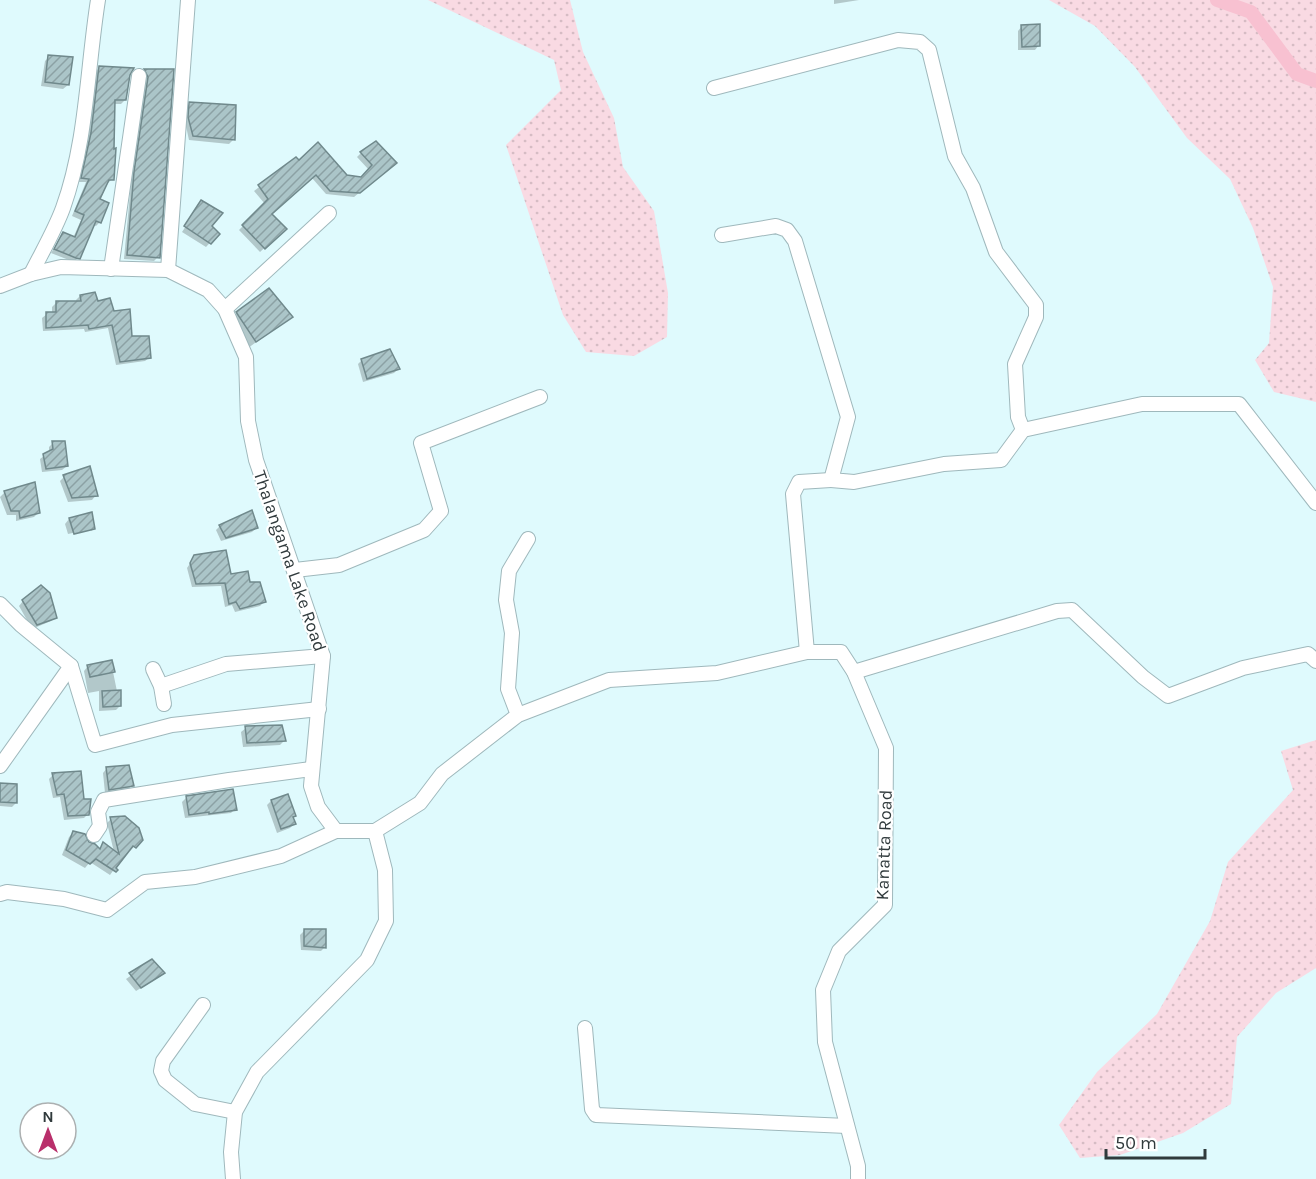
<svg xmlns="http://www.w3.org/2000/svg" width="1316" height="1179" font-family="Karla,sans-serif">
	<style>
		.grass { fill: url(#grass-dots) }
		.shadow { fill: #0003 }
		.lines { fill: none; stroke-linecap: round; stroke-linejoin: round }
		.canal { stroke: #f8c1d1; stroke-width: 14 }
		.building { fill: url(#building-hatch); stroke: #70898c; stroke-width: 1.5 }
		.minor-casing { stroke: #9fb8bc; stroke-width: 16 }
		.minor { stroke: #fff; stroke-width: 14 }
		.labels { text-anchor: middle; stroke-width: 4.5; stroke-linejoin: round; paint-order: stroke }
		.street-label { font-size: 18px; fill: #303a3c; stroke: #fff }
	</style>
	<defs>
		<pattern id="grass-dots" width="8" height="8" patternUnits="userSpaceOnUse" patternTransform="scale(1.5)"><rect width="8" height="8" fill="#f9dae3"/><path d="M2 2h.1M6 6h.1" fill="none" stroke="#d6bcc4" stroke-width="1.8" stroke-linecap="round"/></pattern>
		<pattern id="building-hatch" width="6" height="6" patternUnits="userSpaceOnUse" patternTransform="scale(1.5)"><rect width="6" height="6" fill="#abc5c8"/><path d="M-1 1l2-2M0 6l6-6M5 7l2-2" fill="none" stroke="#8ca1a4"/></pattern>
	</defs>
	<rect width="100%" height="100%" fill="#dffafd"/>
	<!-- grass -->
	<g class="grass">
		<polygon points="428,0 570,0 583,52 614,118 623,167 654,211 668,293 667,337 634,356 586,352 563,315 506,145 561,90 554,60"/>
		<polygon points="1049,0 1316,0 1316,402 1274,392 1255,360 1269,343 1273,287 1253,228 1230,179 1187,138 1135,67 1095,26"/>
		<polygon points="1316,740 1316,968 1276,993 1237,1037 1231,1104 1183,1133 1120,1155 1080,1158 1059,1125 1097,1072 1157,1014 1210,921 1228,862 1293,790 1281,751"/>
	</g>
	<!-- shadow -->
	<g class="shadow">
		<polygon points="834,0 859,0 834,4"/>
		<polygon points="1022,26 1039,45 1035,50 1018,50 1018,31"/>
		<polygon points="49,57 68,85 63,89 41,86 45,61"/>
		<polygon points="99,68 129,74 125,100 121,104 113,104 112,179 108,183 105,183 98,200 100,222 96,226 93,225 78,258 74,262 51,253 63,234 73,238 81,220 72,216 86,182 78,182 95,72"/>
		<polygon points="145,70 172,71 158,257 154,261 124,259 141,74"/>
		<polygon points="190,104 233,140 229,144 189,140 185,122 186,108"/>
		<polygon points="361,153 391,167 354,197 326,194 312,178 270,214 285,229 260,252 239,230 265,204 254,191 296,159 299,162 347,177 362,178 369,170 357,157"/>
		<polygon points="200,205 210,226 218,234 206,247 182,232"/>
		<polygon points="80,296 97,303 150,357 145,361 116,365 108,328 85,332 84,329 43,331 42,318 47,314 52,314 52,307 56,303 77,303 76,300"/>
		<polygon points="237,313 291,317 248,348 230,320"/>
		<polygon points="362,360 398,369 394,373 363,382 358,364"/>
		<polygon points="53,443 67,466 62,470 42,472 40,459 49,452 49,447"/>
		<polygon points="64,477 96,495 92,500 68,502 60,481"/>
		<polygon points="5,492 38,513 34,517 16,521 16,515 7,515 0,497"/>
		<polygon points="69,519 93,529 91,531 91,529 68,534 65,524"/>
		<polygon points="220,526 256,528 252,532 221,541 216,530"/>
		<polygon points="195,556 248,583 264,602 260,606 235,612 232,605 225,607 221,586 192,587 187,568"/>
		<polygon points="23,601 56,617 51,621 32,629 19,606"/>
		<polygon points="111,662 120,706 116,710 99,711 99,691 88,693 84,671 88,666"/>
		<polygon points="246,728 284,741 280,745 243,747 241,732"/>
		<polygon points="107,768 132,785 128,790 105,793 103,773"/>
		<polygon points="53,775 83,801 88,814 84,818 64,820 60,797 53,798 49,779"/>
		<polygon points="0,785 16,803 12,807 0,806"/>
		<polygon points="287,796 294,824 290,828 277,833 267,805 271,801"/>
		<polygon points="187,797 235,809 231,813 185,818 182,802"/>
		<polygon points="111,819 141,839 130,851 113,820 110,820 120,861 110,875 90,862 85,868 62,855 69,837 73,833 99,850 104,844 114,852 107,823"/>
		<polygon points="304,931 325,947 321,951 301,950 300,935"/>
		<polygon points="152,961 159,977 136,991 126,979"/>
	</g>
	<g class="lines">
		<!-- canal -->
		<polyline class="canal" points="1217,0 1251,12 1297,74 1316,81"/>
	</g>
	<!-- building -->
	<g class="building">
		<polygon points="1040,24 1040,46 1022,47 1021,25"/>
		<polygon points="48,55 73,57 69,85 45,82"/>
		<polygon points="99,66 134,68 130,75 126,100 115,100 114,149 116,148 114,180 109,180 100,199 109,203 101,223 96,221 80,259 76,258 54,249 63,232 75,237 84,215 75,211 89,179 81,178 91,133"/>
		<polygon points="144,69 174,69 160,258 127,255 134,172 148,77"/>
		<polygon points="189,102 236,105 235,140 193,136 188,117"/>
		<polygon points="376,141 397,163 360,193 330,191 316,175 272,214 287,229 265,249 242,225 268,199 258,185 296,157 299,160 318,142 347,175 361,177 372,165 360,152"/>
		<polygon points="201,200 223,213 212,226 220,234 211,244 184,226"/>
		<polygon points="269,288 293,317 256,342 236,312"/>
		<polygon points="95,292 98,301 110,298 114,311 130,309 132,336 149,336 151,358 120,362 112,325 89,329 88,325 46,328 46,312 56,312 56,301 81,301 80,295"/>
		<polygon points="390,349 400,369 367,379 361,359"/>
		<polygon points="52,441 65,441 68,466 46,469 43,454 53,449"/>
		<polygon points="90,466 98,496 72,498 63,475"/>
		<polygon points="35,482 40,513 20,518 19,511 11,511 4,491"/>
		<polygon points="252,510 258,528 226,538 219,525"/>
		<polygon points="92,512 95,529 74,534 69,518"/>
		<polygon points="226,550 231,574 248,571 250,582 260,582 266,602 240,609 236,602 229,604 225,583 196,584 190,563 194,555"/>
		<polygon points="41,585 50,593 57,618 37,625 22,600"/>
		<polygon points="112,660 115,672 90,677 87,665"/>
		<polygon points="121,690 121,706 103,707 102,691"/>
		<polygon points="282,725 286,741 247,743 245,726"/>
		<polygon points="129,765 134,786 109,790 106,767"/>
		<polygon points="81,771 84,799 91,799 89,815 68,816 64,794 57,795 52,773"/>
		<polygon points="0,783 17,784 17,803 0,802"/>
		<polygon points="233,789 237,810 209,814 209,812 189,815 186,796"/>
		<polygon points="288,794 296,816 293,817 296,824 281,829 271,800"/>
		<polygon points="125,816 139,828 143,840 136,848 133,846 116,868 118,870 116,872 96,859 90,864 66,850 73,831 85,834 89,842 95,844 100,849 103,842 119,854 110,817"/>
		<polygon points="304,929 326,929 326,948 304,946"/>
		<polygon points="152,959 165,973 141,988 129,973"/>
	</g>
	<g class="lines">
		<defs>
			<g id="minor">
				<polyline points="714,88 898,40 920,42 929,50 955,156 973,188 996,252 1036,305 1036,317 1015,364 1018,417 1023,430"/>
				<polyline points="722,235 776,226 787,230 795,241 848,417 831,480 854,482 944,464 1001,460 1023,430 1142,404 1239,404 1316,503"/>
				<polyline points="111,269 139,76"/>
				<polyline points="168,270 188,0"/>
				<path d="M31,274C42,252 55,230 63,208C87,141 87,69 98,0"/>
				<polyline points="0,286 31,274 61,267 168,270 208,290 225,309 246,357 248,421 256,460 323,656 311,786 318,807 336,831 375,831 420,803 442,774 518,715 609,680 717,673 807,652 841,652 854,672 886,748 885,905 839,951 823,990 825,1042 858,1166 858,1179"/>
				<polyline points="225,309 329,213"/>
				<polyline points="295,570 339,565 424,530 441,511 421,443 540,397"/>
				<polyline points="0,604 21,625 71,666 95,745 172,725 319,709"/>
				<polyline points="807,652 793,494 799,482 831,480"/>
				<polyline points="153,669 161,686 164,704"/>
				<polyline points="854,672 1057,611 1072,610 1143,677 1168,696 1243,668 1308,654 1316,661"/>
				<polyline points="161,686 226,664 323,656"/>
				<polyline points="518,715 508,689 512,633 506,600 509,571 528,539"/>
				<polyline points="0,766 71,666"/>
				<polyline points="94,835 100,826 98,812 104,800 229,780 311,769"/>
				<polyline points="0,894 7,892 64,899 107,910 145,882 195,877 281,856 336,831"/>
				<polyline points="203,1005 163,1061 161,1071 165,1080 195,1104 235,1112"/>
				<polyline points="585,1028 592,1109 596,1115 847,1126"/>
				<polyline points="233,1179 231,1152 235,1112 257,1072 367,960 386,921 385,870 375,831"/>
			</g>
		</defs>
		<!-- minor casing -->
		<use href="#minor" class="minor-casing"/>
		<!-- minor -->
		<use href="#minor" class="minor"/>
	</g>
	<g class="labels">
		<!-- street labels -->
		<g class="street-label">
			<text transform="translate(290 561) rotate(71)" y="6">Thalangama Lake Road</text>
			<text transform="translate(884 845) rotate(-88)" y="6">Kanatta Road</text>
		</g>
	</g>
	<!-- north arrow -->
	<g transform="translate(48 1131)"><circle r="28" fill="#ffffff" stroke="#acb0b1" stroke-width="1.5"/>
	<path d="M0-4.5L10 22L0 15L-10 22Z" fill="#b92f6b"/>
	<text y="-9" font-size="16" font-weight="bold" text-anchor="middle" fill="#303a3c">N</text>
	</g>
	<!-- scale -->
	<path d="M1106 1149v9h99v-9" fill="none" stroke="#303a3c" stroke-width="3"/>
	<text x="1115" y="1149" font-size="18" fill="#303a3c" stroke="#ffffff" stroke-width="4.5" paint-order="stroke">50 m</text>
</svg>
